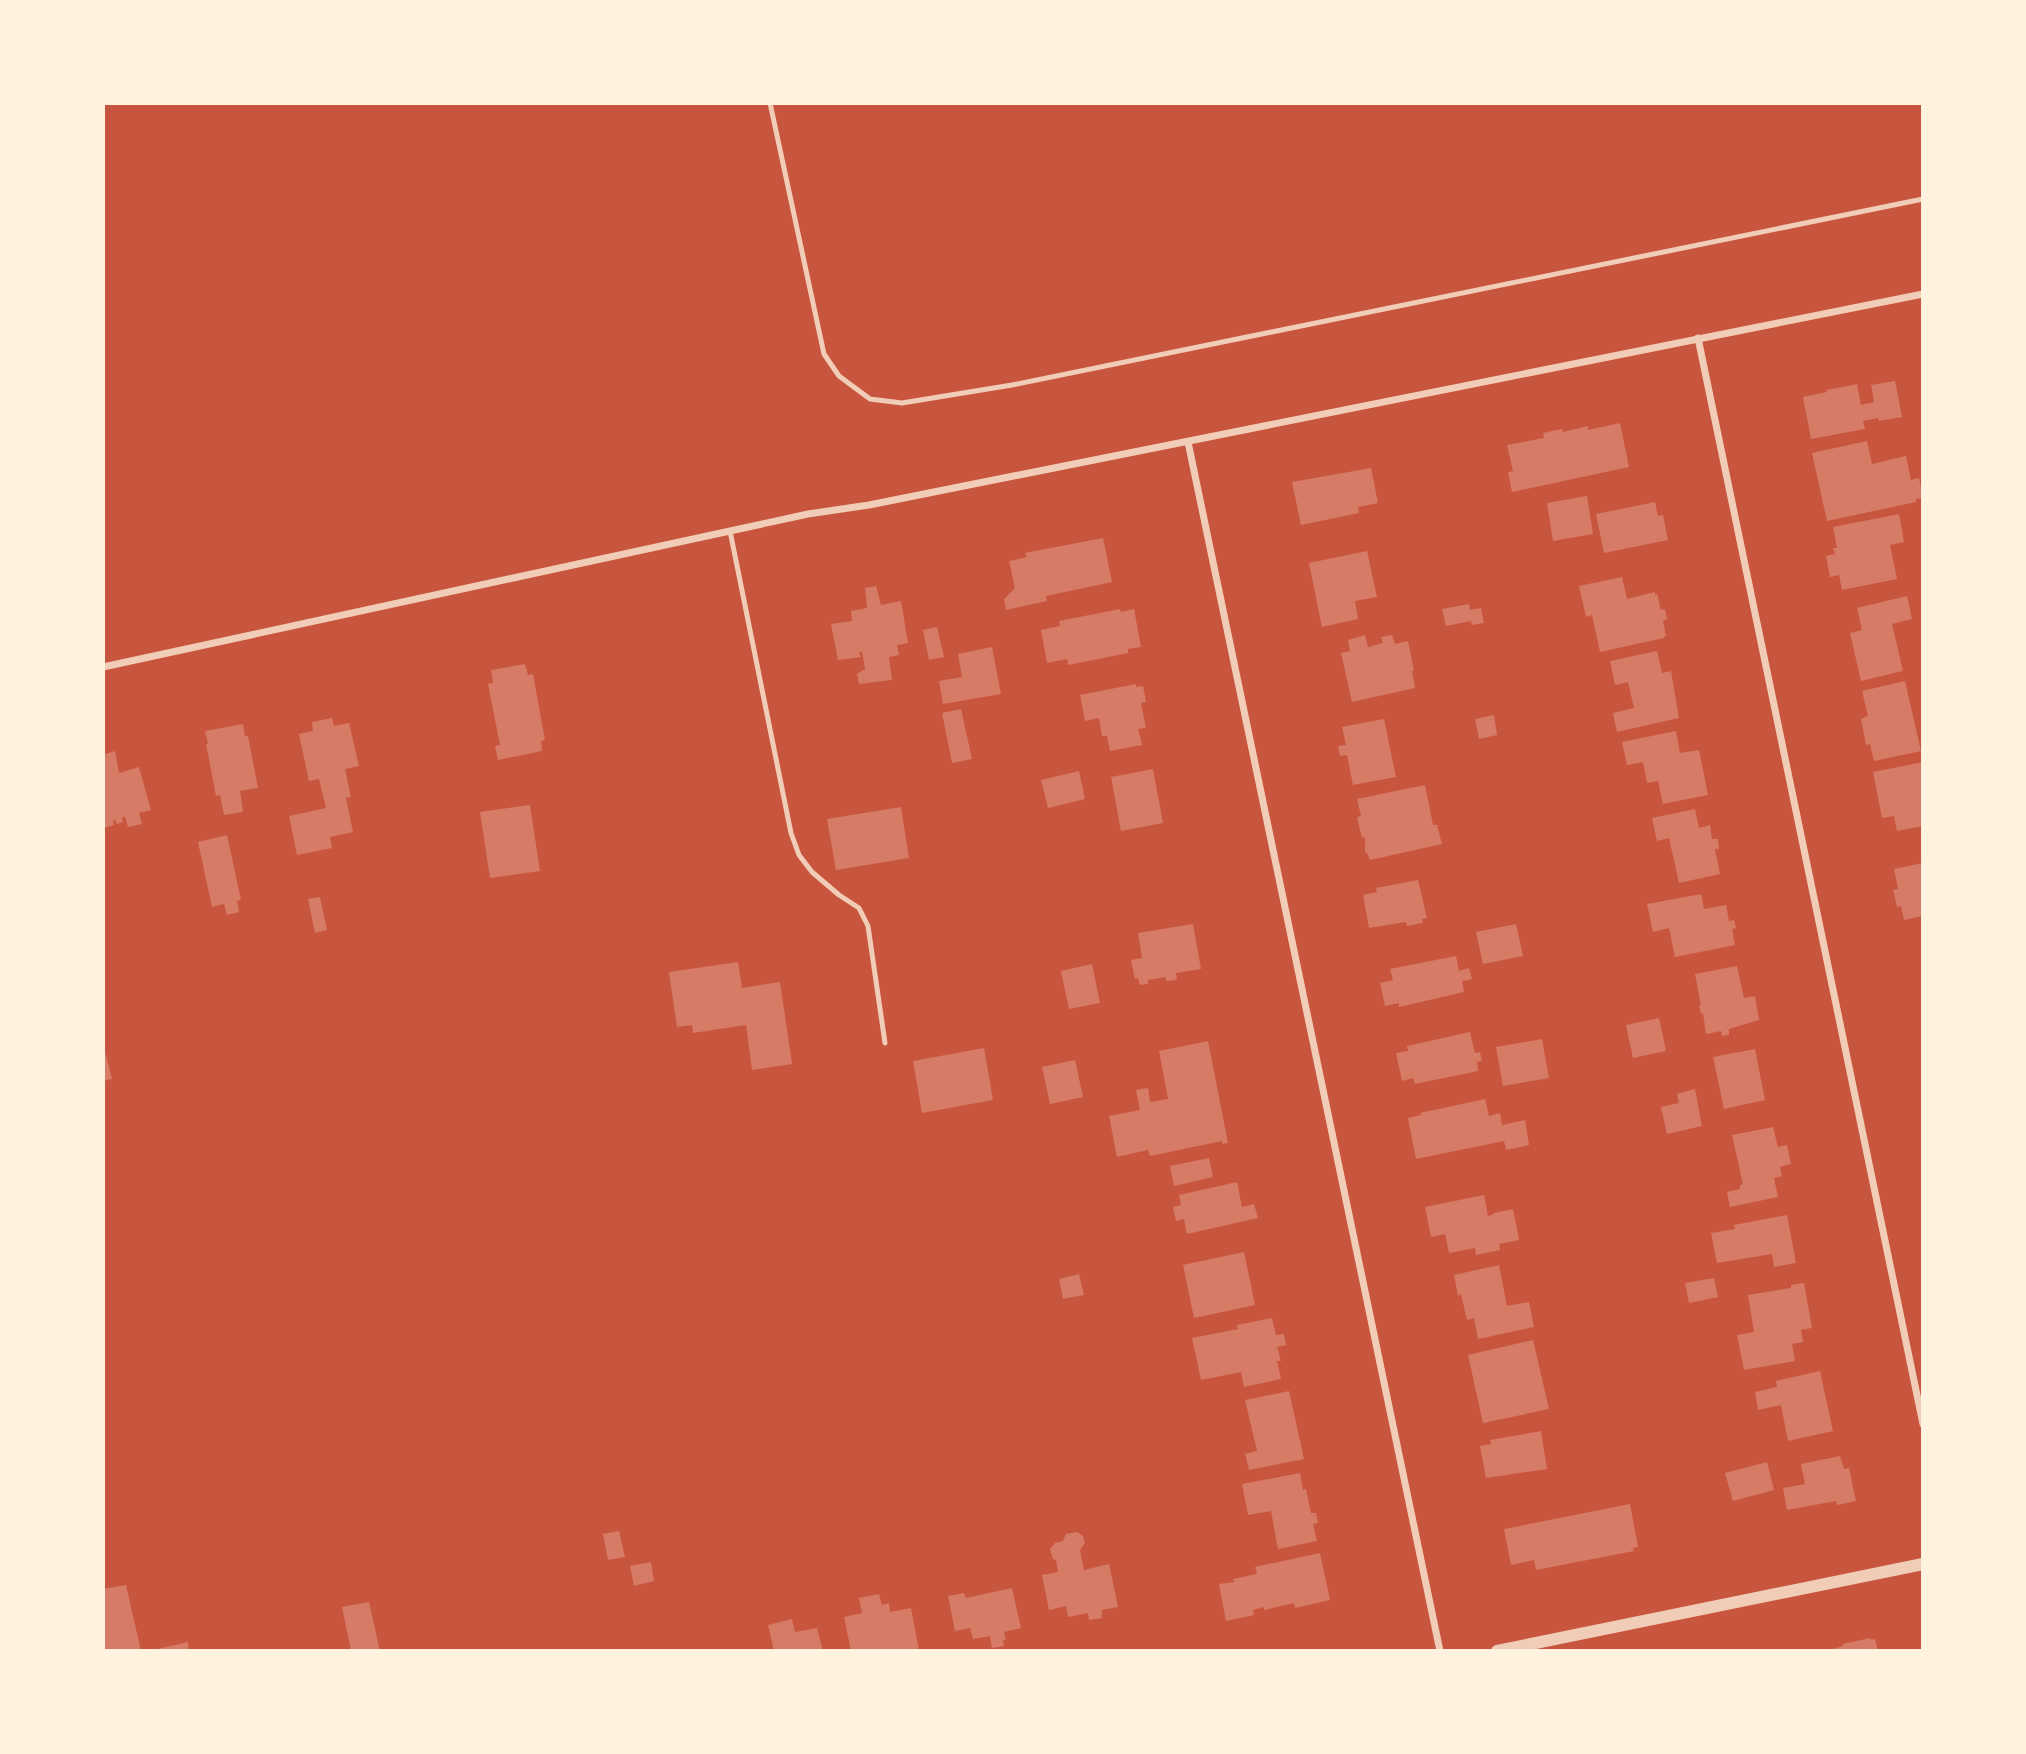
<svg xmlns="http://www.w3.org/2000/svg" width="2026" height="1754" font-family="'Public Sans',sans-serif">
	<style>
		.building { fill: #d67c66 }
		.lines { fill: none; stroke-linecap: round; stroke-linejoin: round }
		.service { stroke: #f1ccb7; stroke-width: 5 }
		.minor { stroke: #f1ccb7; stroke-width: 7 }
		.tertiary { stroke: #f1ccb7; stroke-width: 12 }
	</style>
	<rect width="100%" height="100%" fill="#c8553d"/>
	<!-- building -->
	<g class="building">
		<polygon points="1895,381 1902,417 1879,421 1878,418 1863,421 1865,429 1811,439 1803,397 1827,392 1827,390 1857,384 1861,405 1874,402 1871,385"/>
		<polygon points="1620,423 1629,467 1512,492 1508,472 1513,471 1507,445 1544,438 1543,433 1562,429 1563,432 1588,426 1588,430"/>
		<polygon points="1867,441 1872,464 1906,456 1911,480 1919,478 1923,498 1916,499 1916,502 1827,521 1812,453"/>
		<polygon points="1371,468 1378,503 1358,507 1359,513 1301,525 1292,482"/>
		<polygon points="1587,496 1593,534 1553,541 1547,503"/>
		<polygon points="1655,502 1658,516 1663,515 1668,540 1604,553 1596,514"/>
		<polygon points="1899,514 1904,542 1890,545 1897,579 1842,590 1839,575 1830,577 1826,556 1835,554 1833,548 1837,548 1833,527"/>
		<polygon points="1103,538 1112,582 1046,596 1047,601 1006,610 1004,599 1015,588 1009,561 1027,557 1025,553"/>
		<polygon points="1367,551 1377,597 1355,601 1358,619 1322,627 1309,563"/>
		<polygon points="1622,577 1627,599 1655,592 1655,595 1657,594 1661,610 1665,609 1667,619 1663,621 1666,636 1664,637 1664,638 1600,652 1592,615 1586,617 1579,586"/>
		<polygon points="876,586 881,605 901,601 908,643 897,645 899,655 889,657 892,680 859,684 857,674 865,669 862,652 859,652 861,657 838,660 831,624 852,621 851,611 867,608 865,588"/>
		<polygon points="1907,596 1912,619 1892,624 1903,671 1861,681 1850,633 1862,630 1857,608"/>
		<polygon points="1469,604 1470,610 1481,608 1484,623 1472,625 1471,621 1446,626 1442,609"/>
		<polygon points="1120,609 1121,612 1134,609 1141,647 1128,649 1128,653 1068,665 1067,659 1047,663 1041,630 1060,626 1059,621"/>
		<polygon points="937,627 944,657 929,660 923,630"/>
		<polygon points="1365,635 1368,647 1383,643 1381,637 1392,635 1395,644 1408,641 1414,671 1412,671 1415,688 1352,702 1341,653 1350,651 1348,640"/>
		<polygon points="992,647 1001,694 943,704 939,681 962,677 958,654"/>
		<polygon points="1657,651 1662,673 1671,671 1679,718 1617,732 1613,713 1634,708 1628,682 1615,685 1610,661"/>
		<polygon points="525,664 528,675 533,674 545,740 541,741 542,751 498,760 495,746 500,745 488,684 493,683 491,670"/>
		<polygon points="1905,681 1921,751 1874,761 1870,744 1866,745 1861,719 1868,716 1862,691"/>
		<polygon points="1136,684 1136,687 1143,686 1146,702 1141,703 1146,728 1138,729 1142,745 1110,751 1107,736 1102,736 1099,718 1085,721 1080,695"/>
		<polygon points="961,709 972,759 952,763 942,713"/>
		<polygon points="1494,715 1497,735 1479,739 1475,719"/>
		<polygon points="332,718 334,726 349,723 359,766 345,769 351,797 346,798 353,832 330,837 332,848 297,855 289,816 326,808 319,779 309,781 299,734 313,731 312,722"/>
		<polygon points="1384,719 1396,777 1353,785 1347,755 1340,756 1338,746 1346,745 1342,727"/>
		<polygon points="243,724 245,736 248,736 258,788 240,791 243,812 224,815 220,795 216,796 206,744 208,744 205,731"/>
		<polygon points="1676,731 1680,753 1699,750 1708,795 1663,804 1658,781 1647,783 1643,762 1627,765 1622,742"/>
		<polygon points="115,751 119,773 139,767 151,810 139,813 142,824 128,827 125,817 122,817 123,822 117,824 115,820 113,820 114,825 103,828 103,755"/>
		<polygon points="1923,762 1923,826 1897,831 1894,816 1882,818 1873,772"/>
		<polygon points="1153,769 1163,823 1121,831 1111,777"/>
		<polygon points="1079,771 1085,799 1048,808 1041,780"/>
		<polygon points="1425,785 1433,825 1437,825 1442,844 1370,860 1368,854 1365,852 1365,837 1362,838 1357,817 1361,816 1357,799"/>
		<polygon points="530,805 540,871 490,878 480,812"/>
		<polygon points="901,807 909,858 836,870 827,819"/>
		<polygon points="1695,809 1699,828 1710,825 1712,839 1718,839 1719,849 1715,849 1720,874 1679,883 1669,838 1657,841 1652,818"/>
		<polygon points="227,835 241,900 237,901 239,912 227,915 224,904 212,907 198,842"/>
		<polygon points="1923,863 1923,916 1904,920 1901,906 1897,907 1893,890 1898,889 1894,869"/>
		<polygon points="1418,880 1427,918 1422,919 1423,923 1407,926 1406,922 1369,928 1363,895 1377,892 1376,888"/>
		<polygon points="1701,894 1704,909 1726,905 1729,921 1734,920 1736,928 1732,929 1735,945 1675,957 1669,928 1653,932 1647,904"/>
		<polygon points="320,897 327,930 315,933 308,899"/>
		<polygon points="1193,924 1201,969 1176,973 1177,980 1166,981 1166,977 1148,980 1148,984 1140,985 1138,978 1135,979 1131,960 1142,958 1138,933"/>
		<polygon points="1516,924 1523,956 1483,964 1476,932"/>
		<polygon points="1456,956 1459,971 1469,968 1472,979 1462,981 1464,992 1399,1007 1399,1003 1385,1006 1380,983 1393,980 1390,969"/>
		<polygon points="738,962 742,988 780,982 792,1064 752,1070 746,1025 693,1033 692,1025 677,1027 669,972"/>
		<polygon points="1092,964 1100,1003 1069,1009 1061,971"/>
		<polygon points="1737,966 1744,998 1755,996 1759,1020 1729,1029 1729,1035 1722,1036 1721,1031 1706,1034 1703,1013 1701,1014 1699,1005 1701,1005 1695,974"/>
		<polygon points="1659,1018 1666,1051 1633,1058 1626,1025"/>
		<polygon points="1470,1032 1475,1053 1480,1052 1482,1061 1477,1062 1478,1071 1415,1084 1413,1078 1402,1081 1396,1053 1408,1051 1407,1046"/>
		<polygon points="1542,1039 1549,1078 1503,1086 1496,1047"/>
		<polygon points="1208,1041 1228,1143 1222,1144 1222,1141 1150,1156 1148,1150 1117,1157 1109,1116 1140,1110 1136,1090 1148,1088 1150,1102 1168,1099 1159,1051"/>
		<polygon points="103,1043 112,1079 103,1081"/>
		<polygon points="984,1048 993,1100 922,1113 913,1061"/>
		<polygon points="1755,1049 1765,1100 1724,1109 1713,1057"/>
		<polygon points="1075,1060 1083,1097 1050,1104 1042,1067"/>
		<polygon points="1695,1089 1702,1126 1667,1134 1661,1107 1679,1103 1677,1094"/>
		<polygon points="1485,1099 1489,1116 1500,1113 1502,1125 1525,1120 1529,1145 1506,1150 1504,1141 1416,1159 1408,1118 1421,1115 1420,1113"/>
		<polygon points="1773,1127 1778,1147 1787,1145 1791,1164 1780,1167 1782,1176 1774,1178 1778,1197 1730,1207 1727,1192 1740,1189 1740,1185 1743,1184 1732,1135"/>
		<polygon points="1209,1158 1213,1177 1174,1186 1170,1166"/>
		<polygon points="1237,1182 1242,1207 1254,1204 1258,1218 1187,1234 1184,1219 1176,1221 1173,1207 1181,1205 1179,1195"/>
		<polygon points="1484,1195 1488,1216 1494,1214 1494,1213 1513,1209 1519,1240 1499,1244 1500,1250 1476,1255 1475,1248 1449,1253 1445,1234 1431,1237 1425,1207"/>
		<polygon points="1787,1215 1796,1263 1774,1267 1772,1254 1717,1263 1711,1233 1735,1229 1734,1225"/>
		<polygon points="1244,1252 1255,1305 1194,1318 1183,1265"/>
		<polygon points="1499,1265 1507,1306 1529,1302 1534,1327 1478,1339 1474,1318 1467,1320 1461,1294 1458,1296 1454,1275"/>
		<polygon points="1079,1274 1084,1295 1063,1299 1059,1279"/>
		<polygon points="1714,1278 1718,1297 1689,1303 1685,1283"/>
		<polygon points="1804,1283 1812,1328 1801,1330 1803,1342 1792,1344 1795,1361 1744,1370 1737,1335 1754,1332 1748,1295 1791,1288 1791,1285"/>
		<polygon points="1272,1318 1276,1335 1284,1334 1286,1345 1277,1347 1281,1361 1277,1361 1281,1379 1244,1387 1241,1372 1201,1380 1192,1338 1238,1329 1237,1325"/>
		<polygon points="1533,1340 1549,1409 1483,1423 1468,1355"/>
		<polygon points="1820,1371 1833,1431 1788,1441 1781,1405 1758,1410 1755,1392 1777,1387 1776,1381"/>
		<polygon points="1289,1391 1304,1459 1249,1470 1245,1454 1257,1451 1245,1400"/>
		<polygon points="1541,1431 1547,1469 1486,1478 1480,1446 1491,1444 1490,1440"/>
		<polygon points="1840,1456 1844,1469 1849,1468 1856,1501 1837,1505 1836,1501 1787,1510 1783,1488 1805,1484 1801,1464"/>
		<polygon points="1767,1462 1774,1490 1733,1501 1725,1473"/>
		<polygon points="1300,1473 1303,1490 1306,1489 1311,1513 1316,1513 1318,1523 1313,1524 1317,1541 1278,1549 1271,1511 1248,1515 1242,1484"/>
		<polygon points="1630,1504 1638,1547 1633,1548 1634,1551 1536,1570 1534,1560 1511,1565 1504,1529"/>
		<polygon points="619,1531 625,1557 608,1560 603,1534"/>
		<polygon points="1077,1532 1083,1536 1085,1543 1080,1550 1084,1570 1109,1564 1118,1607 1102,1610 1102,1618 1089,1620 1088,1613 1068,1617 1066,1606 1049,1610 1042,1575 1058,1572 1056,1560 1053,1559 1050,1549 1055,1543 1063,1541 1066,1534"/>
		<polygon points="1320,1553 1330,1600 1295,1608 1294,1603 1264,1610 1264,1607 1253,1610 1254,1615 1226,1621 1219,1584 1234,1582 1233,1579 1257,1574 1255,1567"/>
		<polygon points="651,1562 654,1581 634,1586 630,1566"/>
		<polygon points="126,1585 141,1651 103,1651 103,1589"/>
		<polygon points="1012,1588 1021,1628 1004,1632 1006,1640 1003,1640 1004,1646 992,1648 990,1636 973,1639 970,1628 955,1631 948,1596 964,1593 966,1598"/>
		<polygon points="879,1594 882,1605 889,1603 890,1612 911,1608 919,1651 869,1651 868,1649 851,1651 844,1617 862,1613 859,1598"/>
		<polygon points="369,1602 380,1651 351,1651 342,1607"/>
		<polygon points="792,1619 795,1632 817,1628 823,1651 774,1651 768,1625"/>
		<polygon points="1870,1638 1871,1640 1875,1639 1878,1651 1825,1651 1843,1646 1843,1644"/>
		<polygon points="188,1642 189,1651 153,1651 153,1650"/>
	</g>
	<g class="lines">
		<!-- service -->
		<g class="service">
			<polyline points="770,103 824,354 839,376 870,399 902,403 1012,385 1923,199"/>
			<polyline points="730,531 791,833 799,855 812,872 839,895 859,908 868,926 885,1043"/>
		</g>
		<!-- minor -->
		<g class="minor">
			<polyline points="1698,338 1923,1424"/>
			<polyline points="1188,442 1440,1651"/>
			<polyline points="103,667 808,514 869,505 1923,294"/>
		</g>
		<!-- tertiary -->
		<polyline class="tertiary" points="1497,1651 1923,1564"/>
	</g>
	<!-- border -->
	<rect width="2026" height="1754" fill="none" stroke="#fff3e0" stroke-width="210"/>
</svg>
